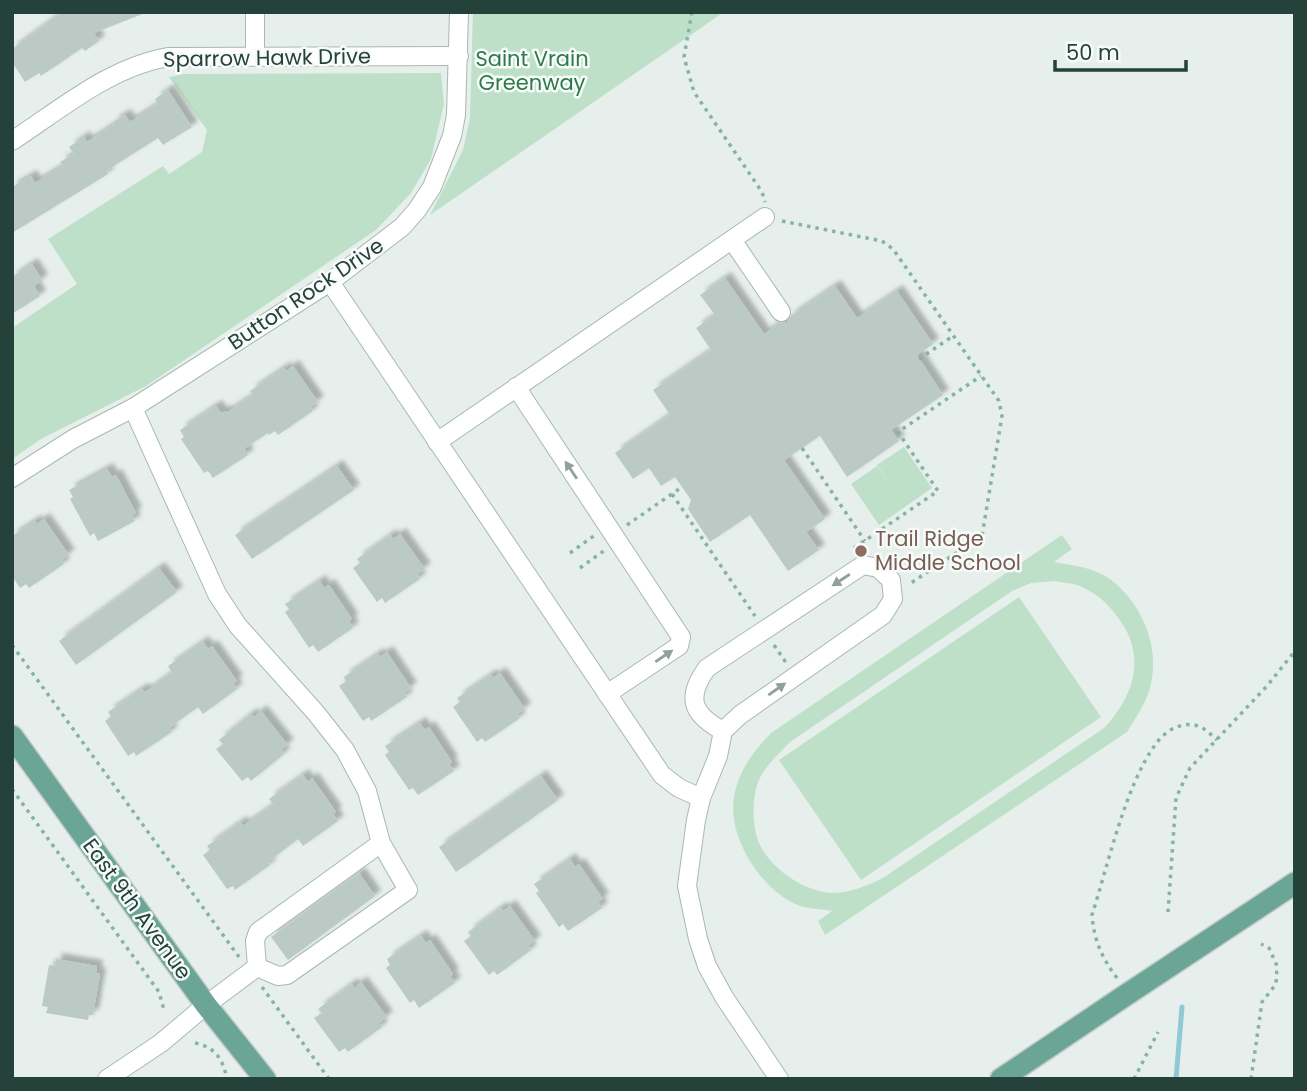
<svg xmlns="http://www.w3.org/2000/svg" width="1307" height="1091" font-family="Poppins,sans-serif">
	<style>
		.green { fill: #bfe0c8; fill-rule: evenodd }
		.lines { fill: none; stroke-linecap: round; stroke-linejoin: round }
		.stream { stroke: #8ec9d4; stroke-width: 5 }
		.building { fill: #bbcac4; filter: url(#shadow) }
		.minor-casing { stroke: #a8b8b2; stroke-width: 20 }
		.major-casing { stroke: #c2cac8; stroke-width: 24 }
		.path { stroke: #86b3a5; stroke-width: 3.5; stroke-dasharray: 3.5 5; stroke-linecap: butt }
		.minor { stroke: #fff; stroke-width: 18 }
		.major { stroke: #6aa596; stroke-width: 21 }
		.major-bridge-casing { stroke: #c2cac8; stroke-width: 24; stroke-linecap: butt }
		.major-bridge { stroke: #6aa596; stroke-width: 21 }
		.oneway { fill: #92a09c }
		.education-dot { fill: #8d6e63; stroke: #f7fbf9; stroke-width: 2.5 }
		.labels { text-anchor: middle; stroke-width: 5; stroke-linejoin: round; paint-order: stroke }
		.street-label { font-size: 21px; fill: #24423a; stroke: #f7fbf9 }
		.park-label { font-size: 21px; fill: #2d7a4b; stroke: #f7fbf9 }
		.education-label { font-size: 21px; fill: #785e54; stroke: #f7fbf9; text-anchor: start }
	</style>
	<defs>
		<filter id="shadow"><feDropShadow dx="6" dy="-6" stdDeviation="2" flood-color="#0004"/></filter>
	</defs>
	<rect width="100%" height="100%" fill="#e6efeb"/>
	<!-- green -->
	<g class="green">
		<polygon points="473,12 724,12 430,215 463,150 470,118"/>
		<polygon points="441,73 444,104 431,159 411,193 376,230 146,386 41,439 12,459 12,328 77,284 48,239 163,166 169,174 202,152 207,130 169,77 183,74"/>
		<polygon points="904,447 932,488 879,525 851,484 877,466 889,483 877,465"/>
		<path d="M1062,535L1072,549L1054,562C1072,565 1095,568 1110,579C1140,602 1158,641 1152,678C1150,697 1137,716 1127,732L825,935L818,921L832,911C822,909 809,909 800,906C762,892 727,837 734,797C739,770 753,752 771,733ZM1055,581C1064,583 1074,583 1082,587C1097,594 1106,602 1116,615C1147,653 1136,694 1104,728L883,878C866,886 850,893 832,893C803,891 771,869 759,843C753,829 752,804 756,789C760,770 777,756 790,742L1012,591L1031,583Z"/>
		<polygon points="1019,597 1101,717 861,880 779,760"/>
	</g>
	<g class="lines">
		<!-- stream -->
		<polyline class="stream" points="1176,1079 1182,1007"/>
	</g>
	<!-- building -->
	<g class="building">
		<polygon points="63,12 144,12 145,13 94,33 99,41 85,51 82,48 41,76 39,73 25,82 12,62 12,49"/>
		<polygon points="168,90 192,127 163,145 158,138 106,171 108,174 12,233 12,187 31,176 35,183 63,166 60,162 74,154 69,147 84,137 87,142 115,124 113,122 125,115 130,122 158,104 155,99"/>
		<polygon points="32,264 42,280 34,286 40,296 12,314 12,277"/>
		<polygon points="725,278 764,334 780,323 787,322 792,315 835,286 857,318 897,291 933,344 917,355 943,395 891,430 899,441 847,477 820,436 784,460 825,519 806,532 819,550 788,571 750,515 710,542 688,509 691,500 675,477 661,486 649,468 633,479 615,453 670,415 653,390 711,350 696,328 715,315 700,295"/>
		<polygon points="293,366 318,402 310,407 313,411 278,435 275,431 269,435 268,433 244,449 248,455 213,478 208,471 204,473 181,439 184,437 180,430 216,406 221,413 225,411 226,413 253,395 250,391 284,368 286,371"/>
		<polygon points="337,466 354,490 252,559 235,535"/>
		<polygon points="107,469 112,477 116,475 136,513 132,515 135,521 98,541 94,533 90,536 70,499 73,497 69,490"/>
		<polygon points="44,519 69,555 61,560 64,564 29,588 26,584 20,588 12,576 12,536 35,521 37,524"/>
		<polygon points="400,534 425,569 417,574 420,579 385,603 382,598 377,602 353,568 360,563 357,559 391,535 393,539"/>
		<polygon points="159,568 177,592 76,665 59,641"/>
		<polygon points="320,581 324,588 329,585 352,619 349,621 353,628 318,652 313,645 309,648 285,612 289,609 285,604"/>
		<polygon points="203,642 208,649 212,646 237,681 233,684 237,689 203,714 198,707 169,728 172,732 136,756 134,752 128,756 105,721 111,716 108,712 142,689 145,692 172,673 168,666"/>
		<polygon points="387,652 411,688 404,693 407,697 371,721 369,717 363,721 339,686 346,681 344,677 378,654 380,657"/>
		<polygon points="500,673 525,709 517,714 520,718 485,742 482,738 477,742 453,707 460,702 457,698 491,675 493,678"/>
		<polygon points="261,711 288,745 281,750 284,754 251,781 248,777 242,781 216,749 223,744 219,740 251,714 254,717"/>
		<polygon points="420,723 425,730 429,727 452,762 449,764 454,771 418,795 413,788 409,790 385,755 389,752 385,746"/>
		<polygon points="303,775 308,782 312,778 336,812 333,814 338,821 303,846 298,839 268,862 270,865 235,890 233,886 227,889 203,855 210,850 207,846 241,822 243,826 269,808 273,804 269,799"/>
		<polygon points="541,776 558,800 456,872 439,847"/>
		<polygon points="570,859 575,867 579,864 603,899 598,902 602,908 568,931 563,924 559,927 536,893 539,891 534,884"/>
		<polygon points="359,873 375,896 288,960 271,937"/>
		<polygon points="510,906 535,941 528,946 531,950 497,975 494,971 489,975 464,941 471,936 468,932 501,908 503,911"/>
		<polygon points="421,936 426,943 430,940 453,974 450,976 455,983 419,1008 414,1000 410,1003 386,968 390,965 387,959"/>
		<polygon points="56,959 97,966 96,973 100,974 93,1015 89,1015 88,1020 46,1013 48,1007 42,1006 49,965 55,966"/>
		<polygon points="361,982 387,1017 379,1023 382,1027 348,1052 345,1048 339,1052 314,1018 322,1013 318,1009 352,984 354,988"/>
	</g>
	<g class="lines">
		<defs>
			<g id="minor">
				<polyline points="255,12 255,56"/>
				<path d="M12,141C61,109 110,67 168,57L459,56"/>
				<polyline points="732,240 781,312"/>
				<polyline points="330,282 662,775 679,788 701,798"/>
				<polyline points="516,387 681,637 679,646 607,694"/>
				<polyline points="133,408 217,594 238,626 316,713 345,750 367,791 381,843 408,890 287,975 278,976 257,967 255,941 258,932 381,843"/>
				<polyline points="437,442 765,217"/>
				<polyline points="12,478 73,439 133,408 330,282 402,227 417,210 432,187 452,136 456,115 459,12"/>
				<path d="M723,731C691,714 686,697 707,668L863,565L878,568L891,580L893,599L883,615L740,715L723,731L718,756L701,798L696,820L687,886L698,939L707,966L724,997L779,1079"/>
				<polyline points="107,1079 161,1043 206,1005 257,967"/>
			</g>
			<g id="major">
				<polyline points="12,736 206,1005 265,1079"/>
				<polyline points="1265,903 1295,883"/>
				<polyline points="1001,1079 1129,993"/>
			</g>
		</defs>
		<!-- minor casing -->
		<use href="#minor" class="minor-casing"/>
		<!-- major casing -->
		<use href="#major" class="major-casing"/>
		<!-- path -->
		<g class="path">
			<polyline points="692,12 684,57 694,92 762,192 765,202"/>
			<polyline points="782,221 882,241 893,249 999,401 1002,416 982,536 911,583"/>
			<polyline points="919,359 953,336"/>
			<polyline points="802,448 865,541"/>
			<polyline points="672,494 755,616"/>
			<polyline points="627,525 682,487"/>
			<polyline points="854,548 938,491 898,432 981,376"/>
			<polyline points="570,553 595,535"/>
			<polyline points="580,568 605,550"/>
			<polyline points="12,645 239,957"/>
			<polyline points="774,645 787,664"/>
			<polyline points="12,789 159,992 164,1010"/>
			<polyline points="1168,912 1176,798 1190,768 1267,686 1295,651"/>
			<path d="M1117,978C1102,958 1094,941 1092,915C1108,865 1125,787 1155,745C1162,735 1173,726 1185,725C1199,722 1208,732 1217,740"/>
			<polyline points="262,987 329,1079"/>
			<path d="M195,1043C215,1047 223,1059 227,1079"/>
			<polyline points="1134,1079 1158,1032"/>
			<polyline points="1251,1079 1262,1002 1276,984 1277,966 1269,948 1261,944"/>
		</g>
		<!-- minor -->
		<use href="#minor" class="minor"/>
		<!-- major -->
		<use href="#major" class="major"/>
		<defs>
			<polyline id="major-bridge" points="1129,993 1265,903"/>
		</defs>
		<!-- major-bridge casing -->
		<use href="#major-bridge" class="major-bridge-casing"/>
		<!-- major-bridge -->
		<use href="#major-bridge" class="major-bridge"/>
	</g>
	<!-- one-way arrows -->
	<defs><path id="oneway-solid" d="M-6-.8H1V-3.2L6.5 0L1 3.2V.8H-6Z" transform="scale(1.75)"/></defs>
	<g class="oneway">
		<use href="#oneway-solid" transform="translate(571 470) rotate(-124)"/>
		<use href="#oneway-solid" transform="translate(841 580) rotate(147)"/>
		<use href="#oneway-solid" transform="translate(664 656) rotate(-34)"/>
		<use href="#oneway-solid" transform="translate(777 689) rotate(-35)"/>
	</g>
	<!-- markers -->
	<circle class="education-dot" cx="861" cy="551" r="7"/>
	<g class="labels">
		<!-- street labels -->
		<g class="street-label">
			<text transform="translate(267 58) rotate(-1)" y="7">Sparrow Hawk Drive</text>
			<text transform="translate(306 294) rotate(-34)" y="7">Button Rock Drive</text>
			<text transform="translate(137 909) rotate(54)" y="7">East 9th Avenue</text>
		</g>
		<!-- park labels -->
		<g class="park-label">
			<text x="532" y="66">Saint Vrain<tspan x="532" dy="24">Greenway</tspan></text>
		</g>
		<!-- education labels -->
		<g class="education-label">
			<text x="875" y="546">Trail Ridge<tspan x="875" dy="24">Middle School</tspan></text>
		</g>
	</g>
	<!-- border -->
	<rect width="1307" height="1091" fill="none" stroke="#24423a" stroke-width="28"/>
	<!-- scale -->
	<path d="M1055 60v10h131v-10" fill="none" stroke="#24423a" stroke-width="3.5"/>
	<text x="1066" y="60" font-size="21" fill="#24423a" stroke="#f7fbf9" stroke-width="5" paint-order="stroke">50 m</text>
</svg>
